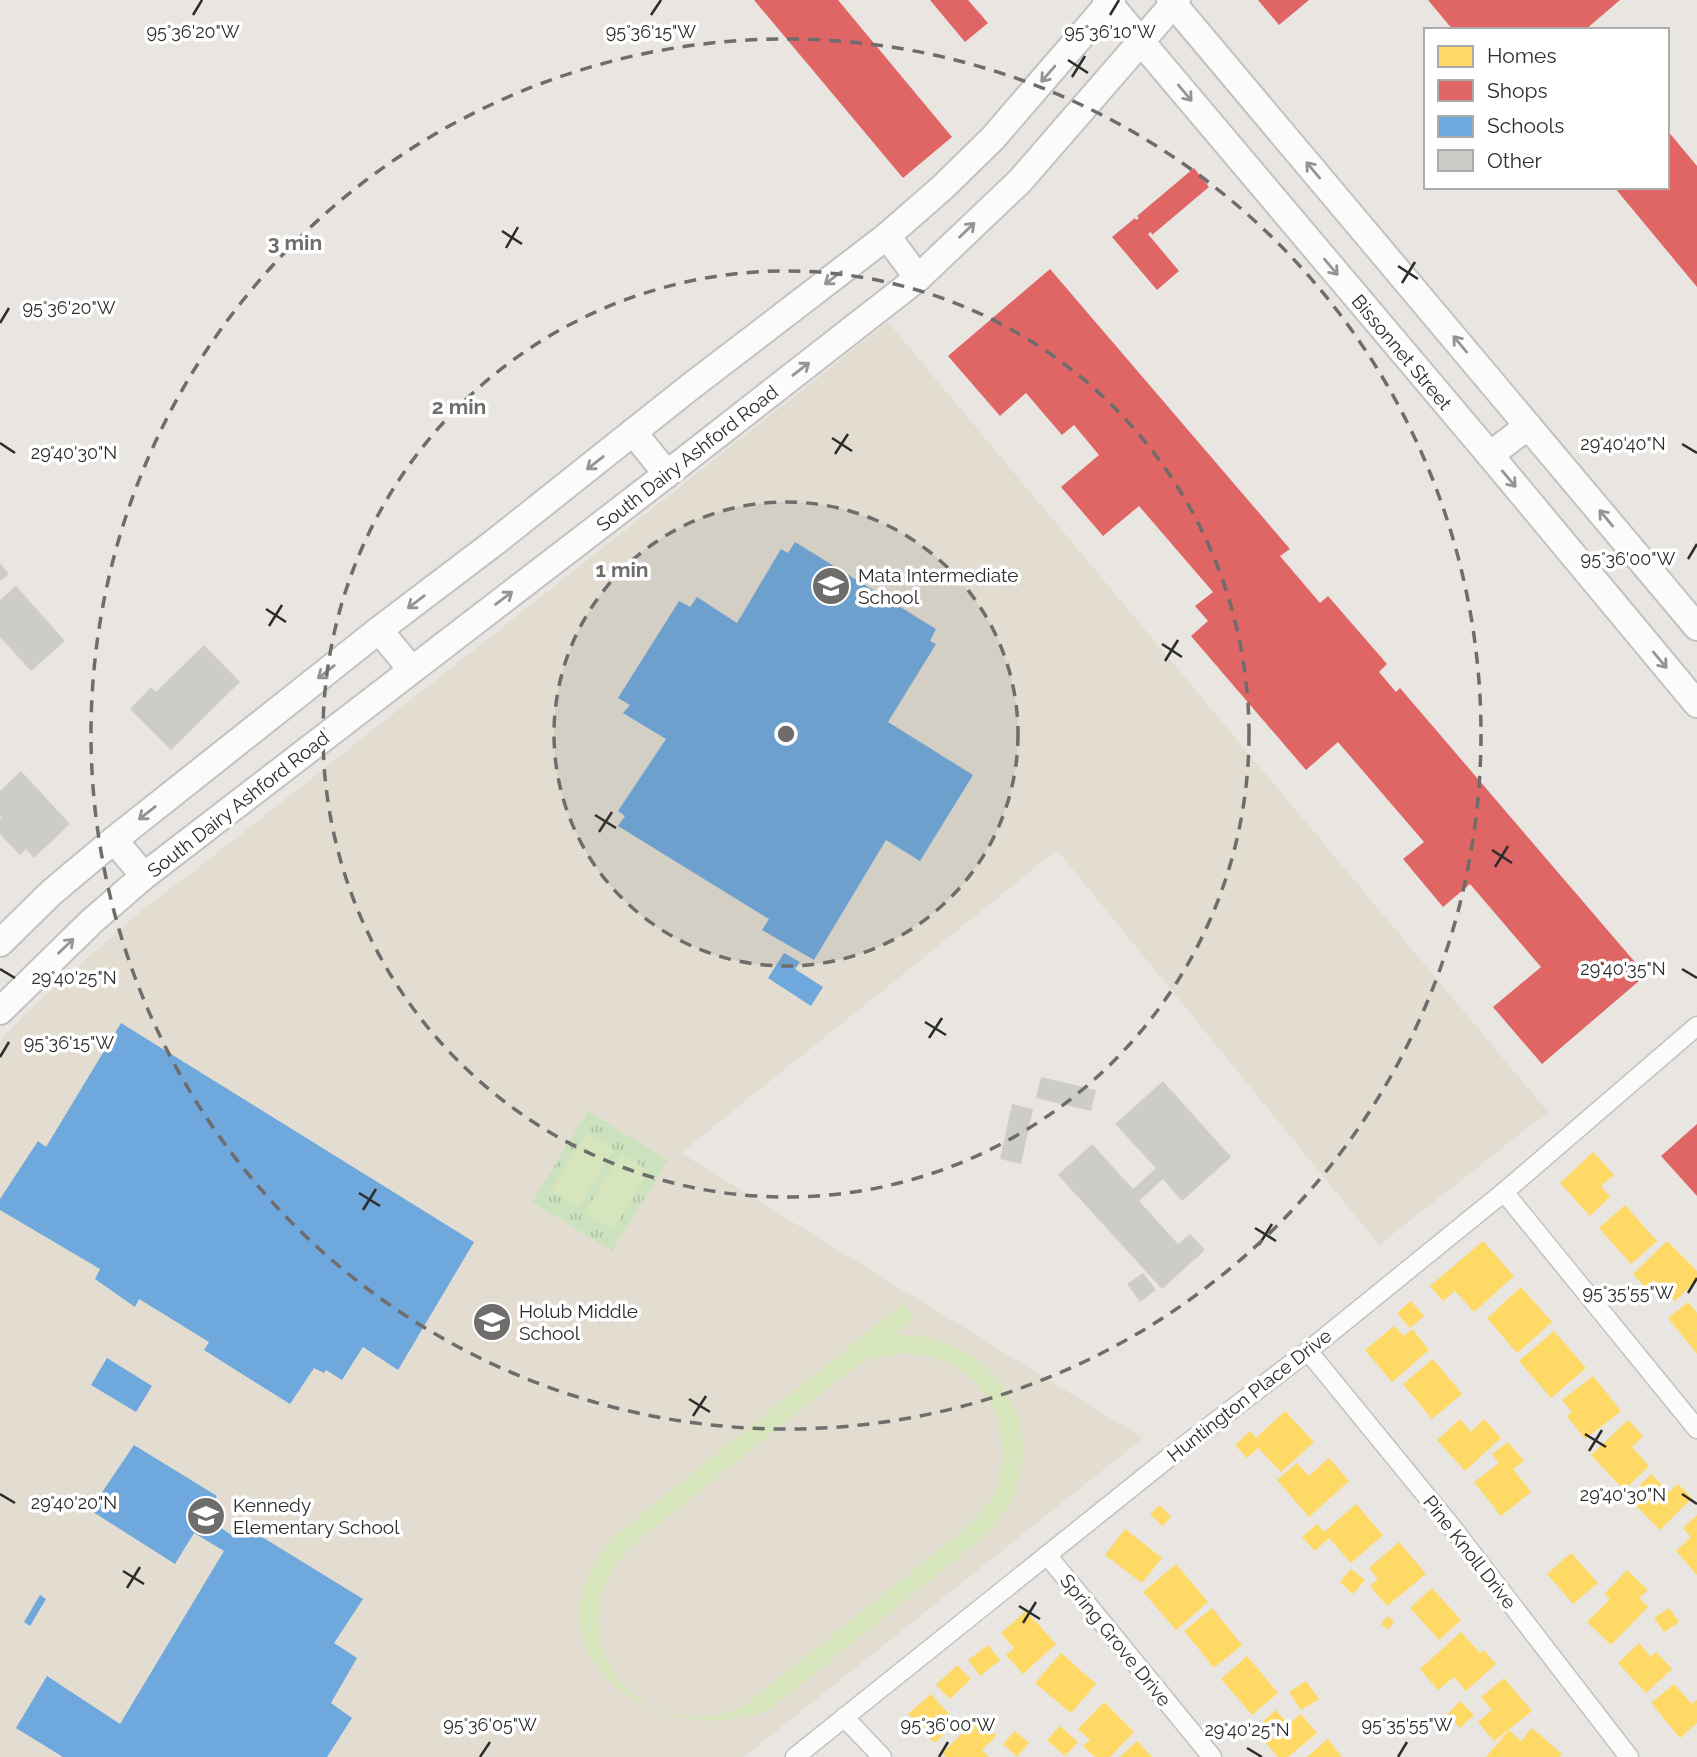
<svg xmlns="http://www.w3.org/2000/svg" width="1697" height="1757" font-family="Raleway,sans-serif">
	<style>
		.education { fill: #e3ddd1 }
		.grass { fill: url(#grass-tufts) }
		.pitch { fill: #d6e5bc; fill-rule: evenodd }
		.homes { fill: #ffd966 }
		.shops { fill: #e06666 }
		.schools { fill: #6fa8dc }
		.building { fill: #ceccc9 }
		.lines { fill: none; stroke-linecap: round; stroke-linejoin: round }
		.street-casing { stroke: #c3c2c2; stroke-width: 21 }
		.secondary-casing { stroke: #c3c2c2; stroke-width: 30 }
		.street { stroke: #fcfbfb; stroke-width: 18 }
		.secondary { stroke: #fcfbfb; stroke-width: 26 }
		.oneway { stroke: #949494 }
		.ticks { fill: none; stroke: #2c2c2c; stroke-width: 2.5 }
		.ring { fill: none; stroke: #6e6d6c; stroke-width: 3.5; stroke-dasharray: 12 9 }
		.labels { text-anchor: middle; stroke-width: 7; stroke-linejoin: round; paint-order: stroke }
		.street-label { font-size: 19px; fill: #2c2c2c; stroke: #fff }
		.poi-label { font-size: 19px; fill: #2c2c2c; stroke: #fff; text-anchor: start }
		.ticks-label { font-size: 18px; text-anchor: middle; fill: #2c2c2c; stroke: #fff; stroke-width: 7; stroke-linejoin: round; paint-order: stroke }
		.centre { fill: #6e6d6c; stroke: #fff; stroke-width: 3.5 }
		.ring-label { font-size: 21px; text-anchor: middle; font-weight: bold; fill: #6e6d6c; stroke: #fff; stroke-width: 7; stroke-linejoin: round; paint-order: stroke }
	</style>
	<defs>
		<pattern id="grass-tufts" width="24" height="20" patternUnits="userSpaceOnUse" patternTransform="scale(1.75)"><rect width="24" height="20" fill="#cce2be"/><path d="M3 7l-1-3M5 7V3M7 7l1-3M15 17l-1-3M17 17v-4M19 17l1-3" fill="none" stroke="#afc2a3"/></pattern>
	</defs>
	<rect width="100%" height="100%" fill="#e9e6e2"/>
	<!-- education -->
	<polygon class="education" points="888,322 1548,1112 1379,1245 1057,850 681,1153 1143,1438 744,1757 0,1757 0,1041 27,1012 144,908 207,861"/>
	<!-- grass -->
	<polygon class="grass" points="588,1111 668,1160 612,1251 532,1202"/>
	<!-- pitch -->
	<g class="pitch">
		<polygon points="587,1132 614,1149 579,1208 551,1191"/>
		<polygon points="621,1154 649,1171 613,1230 585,1213"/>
		<path d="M903,1303L915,1317L894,1335C982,1330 1050,1415 1012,1499C1004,1515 992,1528 979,1541L769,1710C643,1757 509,1636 622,1530ZM900,1353C915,1354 929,1355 943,1361C998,1383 1019,1452 989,1502C983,1511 975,1519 967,1527L745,1705C635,1756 546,1627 634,1544L844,1375L870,1359Z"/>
	</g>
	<!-- homes -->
	<g class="homes">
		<polygon points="1593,1152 1614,1175 1601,1186 1610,1197 1590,1216 1560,1183"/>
		<polygon points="1625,1205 1657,1241 1631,1264 1599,1228"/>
		<polygon points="1483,1241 1514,1276 1474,1312 1455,1291 1443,1301 1430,1286"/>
		<polygon points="1667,1241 1697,1271 1697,1280 1675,1301 1654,1280 1646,1288 1633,1274"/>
		<polygon points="1521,1287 1552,1322 1517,1353 1487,1318"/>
		<polygon points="1411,1301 1424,1316 1410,1328 1397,1313"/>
		<polygon points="1688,1302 1697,1313 1697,1354 1668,1318"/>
		<polygon points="1394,1326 1404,1336 1412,1329 1429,1350 1392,1382 1365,1350"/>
		<polygon points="1554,1331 1586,1368 1551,1398 1519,1361"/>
		<polygon points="1433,1359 1462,1394 1432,1419 1403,1384"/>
		<polygon points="1593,1376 1621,1411 1585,1439 1567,1416 1572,1412 1562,1400"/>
		<polygon points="1285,1411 1314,1442 1281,1472 1258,1448 1247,1458 1235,1445 1250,1431 1256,1438"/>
		<polygon points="1460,1419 1471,1432 1484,1419 1501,1438 1465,1471 1437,1440"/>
		<polygon points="1628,1420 1643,1436 1632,1447 1649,1466 1624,1490 1591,1455"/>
		<polygon points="1508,1442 1524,1461 1513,1469 1531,1492 1501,1516 1474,1482 1499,1463 1492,1454"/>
		<polygon points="1329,1458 1349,1481 1309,1517 1277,1480 1297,1463 1309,1476"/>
		<polygon points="1651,1474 1669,1492 1678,1484 1692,1498 1660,1530 1628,1498"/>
		<polygon points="1356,1504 1383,1535 1351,1563 1329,1538 1315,1551 1302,1537 1317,1524 1324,1532"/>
		<polygon points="1160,1505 1171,1517 1162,1526 1150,1514"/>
		<polygon points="1697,1515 1697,1575 1676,1551 1691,1537 1683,1528"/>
		<polygon points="1125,1529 1162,1558 1142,1583 1105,1555"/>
		<polygon points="1399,1542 1426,1574 1387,1606 1370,1586 1378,1579 1369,1568"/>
		<polygon points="1571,1553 1598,1583 1573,1604 1547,1574"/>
		<polygon points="1176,1564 1208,1602 1176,1630 1143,1592"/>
		<polygon points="1351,1569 1365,1580 1353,1594 1340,1582"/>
		<polygon points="1627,1570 1648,1590 1639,1598 1648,1607 1611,1645 1587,1622 1610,1599 1604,1594"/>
		<polygon points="1432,1588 1461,1620 1439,1640 1410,1608"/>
		<polygon points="1212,1608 1242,1645 1214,1668 1184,1631"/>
		<polygon points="1669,1608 1679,1622 1664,1632 1654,1618"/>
		<polygon points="1026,1611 1056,1644 1023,1674 1006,1655 1014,1648 1001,1633"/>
		<polygon points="1387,1616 1394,1621 1389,1629 1381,1625"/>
		<polygon points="1461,1632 1480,1653 1484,1650 1496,1664 1466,1691 1454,1677 1438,1690 1420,1669"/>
		<polygon points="1639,1643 1651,1657 1656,1652 1672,1669 1646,1693 1618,1663"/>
		<polygon points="988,1645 1000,1660 980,1676 968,1660"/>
		<polygon points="1061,1653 1096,1684 1071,1713 1035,1683"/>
		<polygon points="1247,1656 1278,1693 1252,1715 1221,1679"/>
		<polygon points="957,1665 971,1679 950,1699 936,1685"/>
		<polygon points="1504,1678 1532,1711 1494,1741 1478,1722 1492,1710 1481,1697"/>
		<polygon points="1306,1681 1319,1699 1301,1710 1289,1692"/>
		<polygon points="1674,1684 1692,1704 1697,1700 1697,1723 1680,1738 1651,1703"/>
		<polygon points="931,1694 957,1723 934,1743 908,1714"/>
		<polygon points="1460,1701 1474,1715 1460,1728 1447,1715"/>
		<polygon points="1104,1702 1134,1732 1110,1757 1095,1757 1083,1746 1090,1740 1078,1729"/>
		<polygon points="1276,1710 1288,1724 1301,1714 1317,1733 1288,1757 1278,1757 1254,1729"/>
		<polygon points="978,1718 996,1736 982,1750 989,1757 946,1757 942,1753"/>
		<polygon points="1060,1726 1078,1742 1065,1756 1047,1740"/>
		<polygon points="1532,1728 1562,1754 1559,1757 1486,1757 1509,1730 1521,1741"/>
		<polygon points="1015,1731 1029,1743 1017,1757 1003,1744"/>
		<polygon points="1328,1739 1342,1757 1307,1757"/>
		<polygon points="1137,1741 1152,1757 1120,1757"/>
	</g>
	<!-- shops -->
	<g class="shops">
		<polygon points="754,0 838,0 952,137 903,178"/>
		<polygon points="930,0 968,0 988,23 965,42"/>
		<polygon points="1258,0 1309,0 1279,25"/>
		<polygon points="1428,0 1620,0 1585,30 1453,30"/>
		<polygon points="1667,130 1697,166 1697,287 1614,187 1667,187"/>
		<polygon points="1194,168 1209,187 1152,235 1151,232 1148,234 1179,271 1157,290 1112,237 1135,218 1136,220 1139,218 1137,216"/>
		<polygon points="1050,269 1290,549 1280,556 1320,603 1328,596 1387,664 1379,672 1396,692 1400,688 1646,975 1542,1064 1493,1007 1541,967 1470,884 1443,907 1403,859 1424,842 1338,742 1306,770 1191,636 1208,621 1195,606 1213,592 1139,506 1103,536 1061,487 1099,455 1074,425 1062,435 1026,393 1000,416 948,356"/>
		<polygon points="1697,1124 1697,1196 1661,1156"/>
	</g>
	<!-- schools -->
	<g class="schools">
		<polygon points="795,542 936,629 930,641 936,644 888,722 973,775 920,861 886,840 814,960 762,930 769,919 618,826 625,816 618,811 666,739 623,713 630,705 618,698 679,601 690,607 697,597 737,623 781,549 788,553"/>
		<polygon points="784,953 800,962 795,969 823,987 811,1006 768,978"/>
		<polygon points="121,1023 474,1242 398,1370 363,1347 342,1380 326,1370 324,1373 314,1368 290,1404 204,1350 209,1342 139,1299 135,1307 95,1279 100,1269 0,1210 0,1199 38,1141 46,1147"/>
		<polygon points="107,1358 152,1386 136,1412 91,1385"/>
		<polygon points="134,1445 217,1496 205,1517 233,1536 241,1524 363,1599 334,1643 357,1658 331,1703 352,1718 327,1757 63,1757 16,1728 47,1676 120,1724 224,1551 194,1533 175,1564 90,1510"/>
		<polygon points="40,1595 46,1599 30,1626 24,1622"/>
	</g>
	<!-- building -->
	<g class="building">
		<polygon points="0,563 9,574 0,581"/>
		<polygon points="16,586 65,641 31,671 0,637 0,600"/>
		<polygon points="204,645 240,682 171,750 130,709 151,687 156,692"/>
		<polygon points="21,771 70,824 34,858 26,849 20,855 0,834 0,819 2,817 0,816 0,791"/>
		<polygon points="1041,1077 1096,1090 1091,1111 1036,1098"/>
		<polygon points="1163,1081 1231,1157 1182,1201 1163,1179 1139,1201 1178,1244 1190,1234 1205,1250 1162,1289 1058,1175 1092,1144 1133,1189 1156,1168 1115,1124"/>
		<polygon points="1012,1104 1033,1109 1021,1164 1000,1159"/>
		<polygon points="1143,1273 1156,1290 1140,1302 1127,1284"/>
	</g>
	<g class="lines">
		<defs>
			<g id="street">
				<polyline points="1504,1192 1697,1429"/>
				<polyline points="1308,1351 1451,1526 1629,1757"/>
				<polyline points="1047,1555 1212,1757"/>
				<polyline points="844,1717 882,1757"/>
				<polyline points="795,1757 1172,1455 1308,1351 1504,1192 1697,1026"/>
			</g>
			<g id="secondary">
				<polyline points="1106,0 1490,455 1697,704"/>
				<polyline points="1170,0 1697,627"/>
				<polyline points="887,236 918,278"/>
				<polyline points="633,432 667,474"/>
				<polyline points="1490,455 1528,426"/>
				<polyline points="379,630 411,669"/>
				<polyline points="114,840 144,876"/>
				<polyline points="0,943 52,892 114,840 379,630 495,542 690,387 887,236 943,187 993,138 1112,0"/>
				<polyline points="0,1011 92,921 144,876 667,474 918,278 1020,181 1177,0"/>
			</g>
		</defs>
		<!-- street casing -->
		<use href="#street" class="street-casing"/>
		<!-- secondary casing -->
		<use href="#secondary" class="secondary-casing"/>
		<!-- street -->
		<use href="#street" class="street"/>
		<!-- secondary -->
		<use href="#secondary" class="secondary"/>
	</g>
	<!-- one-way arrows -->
	<defs><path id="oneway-shaft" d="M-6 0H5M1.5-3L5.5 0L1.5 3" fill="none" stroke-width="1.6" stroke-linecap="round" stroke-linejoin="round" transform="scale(1.75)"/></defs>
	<g class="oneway">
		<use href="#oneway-shaft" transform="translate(1048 74) rotate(131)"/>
		<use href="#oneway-shaft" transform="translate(1185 93) rotate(50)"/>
		<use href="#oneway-shaft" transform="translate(1313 170) rotate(-130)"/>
		<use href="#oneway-shaft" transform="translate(967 230) rotate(-44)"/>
		<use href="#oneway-shaft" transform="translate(1331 267) rotate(50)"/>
		<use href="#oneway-shaft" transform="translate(833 278) rotate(143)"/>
		<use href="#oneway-shaft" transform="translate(1460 344) rotate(-130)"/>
		<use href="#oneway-shaft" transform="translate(801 369) rotate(-38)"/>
		<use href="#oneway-shaft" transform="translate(595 463) rotate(142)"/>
		<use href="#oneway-shaft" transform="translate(1509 479) rotate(50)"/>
		<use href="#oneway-shaft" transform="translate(1606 518) rotate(-130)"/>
		<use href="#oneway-shaft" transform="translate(504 598) rotate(-37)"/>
		<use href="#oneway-shaft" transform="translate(416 602) rotate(143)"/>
		<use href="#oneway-shaft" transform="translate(1660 660) rotate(50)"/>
		<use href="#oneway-shaft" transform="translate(326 672) rotate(142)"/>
		<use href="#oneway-shaft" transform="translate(147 813) rotate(142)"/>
		<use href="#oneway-shaft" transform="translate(66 946) rotate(-44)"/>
	</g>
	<!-- ticks -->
	<path class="ticks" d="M193,15L202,0M651,15L661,0M1110,15L1119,0M1068,60L1088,73M1072,77L1085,56M502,231L522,244M506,248L518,227M1398,266L1418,279M1402,283L1415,262M0,323L9,308M832,438L852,451M0,443L15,453M1682,444L1697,453M835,454L848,434M1688,559L1697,544M266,609L286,622M269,626L282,605M1162,644L1182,657M1165,661L1178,640M595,815L616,828M599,832L612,812M1492,850L1512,863M1495,867L1508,846M0,969L15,978M1682,969L1697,978M925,1022L946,1035M929,1038L942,1018M0,1057L9,1042M359,1193L380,1206M363,1210L376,1189M1255,1228L1276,1241M1259,1245L1272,1224M1688,1293L1697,1278M689,1399L710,1412M693,1416L706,1396M1585,1434L1606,1447M1589,1451L1602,1430M0,1494L15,1503M1682,1494L1697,1504M123,1571L144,1584M127,1588L140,1567M1019,1606L1040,1619M1023,1623L1036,1602M1247,1748L1262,1757M480,1757L490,1742M939,1757L948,1742M1398,1757L1407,1742"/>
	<!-- distance rings -->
	<circle cx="786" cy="734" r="232" fill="#6e6d6c" fill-opacity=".12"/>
	<g class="ring">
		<circle cx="786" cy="734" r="232"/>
		<circle cx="786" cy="734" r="463"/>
		<circle cx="786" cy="734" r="695"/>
	</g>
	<!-- icons -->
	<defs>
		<symbol id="school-disc" viewBox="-11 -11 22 22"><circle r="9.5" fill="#6e6d6c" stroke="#fff"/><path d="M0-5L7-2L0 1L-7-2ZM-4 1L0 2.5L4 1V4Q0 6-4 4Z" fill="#fff"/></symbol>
	</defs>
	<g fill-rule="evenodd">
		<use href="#school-disc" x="809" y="564" width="44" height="44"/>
		<use href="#school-disc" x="470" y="1300" width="44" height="44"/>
		<use href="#school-disc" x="184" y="1494" width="44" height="44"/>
	</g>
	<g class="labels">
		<!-- street labels -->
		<g class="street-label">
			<text transform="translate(1402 352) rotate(50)" y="7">Bissonnet Street</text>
			<text transform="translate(687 458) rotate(-38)" y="7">South Dairy Ashford Road</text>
			<text transform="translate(238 804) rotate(-38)" y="7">South Dairy Ashford Road</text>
			<text transform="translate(1249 1395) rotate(-38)" y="7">Huntington Place Drive</text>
			<text transform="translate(1470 1552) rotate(52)" y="7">Pine Knoll Drive</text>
			<text transform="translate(1116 1640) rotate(51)" y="7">Spring Grove Drive</text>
		</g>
		<!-- poi labels -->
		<g class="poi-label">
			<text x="858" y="582">Mata Intermediate<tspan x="858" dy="22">School</tspan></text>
			<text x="519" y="1318">Holub Middle<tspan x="519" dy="22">School</tspan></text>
			<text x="233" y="1512">Kennedy<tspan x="233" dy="22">Elementary School</tspan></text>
		</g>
	</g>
	<g class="ticks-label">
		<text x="193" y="38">95°36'20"W</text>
		<text x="651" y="38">95°36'15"W</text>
		<text x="1110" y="38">95°36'10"W</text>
		<text x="69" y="314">95°36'20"W</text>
		<text x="1623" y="450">29°40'40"N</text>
		<text x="74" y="459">29°40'30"N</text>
		<text x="1628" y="565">95°36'00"W</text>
		<text x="1623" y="975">29°40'35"N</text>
		<text x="74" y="984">29°40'25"N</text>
		<text x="69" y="1049">95°36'15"W</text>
		<text x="1628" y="1299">95°35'55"W</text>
		<text x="1623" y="1501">29°40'30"N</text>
		<text x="74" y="1509">29°40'20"N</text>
		<text x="490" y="1731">95°36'05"W</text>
		<text x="948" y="1731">95°36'00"W</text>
		<text x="1407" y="1731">95°35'55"W</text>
		<text x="1247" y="1736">29°40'25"N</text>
	</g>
	<circle cx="786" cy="734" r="10" class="centre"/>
	<g class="ring-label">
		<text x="295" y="250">3 min</text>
		<text x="459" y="414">2 min</text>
		<text x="622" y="577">1 min</text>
	</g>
	<!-- legend -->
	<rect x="1424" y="28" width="245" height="161" fill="#ffffff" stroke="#ababab" stroke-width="2"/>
	<rect x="1438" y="46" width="35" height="21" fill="#ffd966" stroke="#ababab" stroke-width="2"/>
	<text x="1487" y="63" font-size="21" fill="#2c2c2c">Homes</text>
	<rect x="1438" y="80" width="35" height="21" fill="#e06666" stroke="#ababab" stroke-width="2"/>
	<text x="1487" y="98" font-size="21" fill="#2c2c2c">Shops</text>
	<rect x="1438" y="116" width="35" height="21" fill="#6fa8dc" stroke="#ababab" stroke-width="2"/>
	<text x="1487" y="133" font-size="21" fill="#2c2c2c">Schools</text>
	<rect x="1438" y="150" width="35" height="21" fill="#ceccc9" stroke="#ababab" stroke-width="2"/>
	<text x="1487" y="168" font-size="21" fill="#2c2c2c">Other</text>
</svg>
